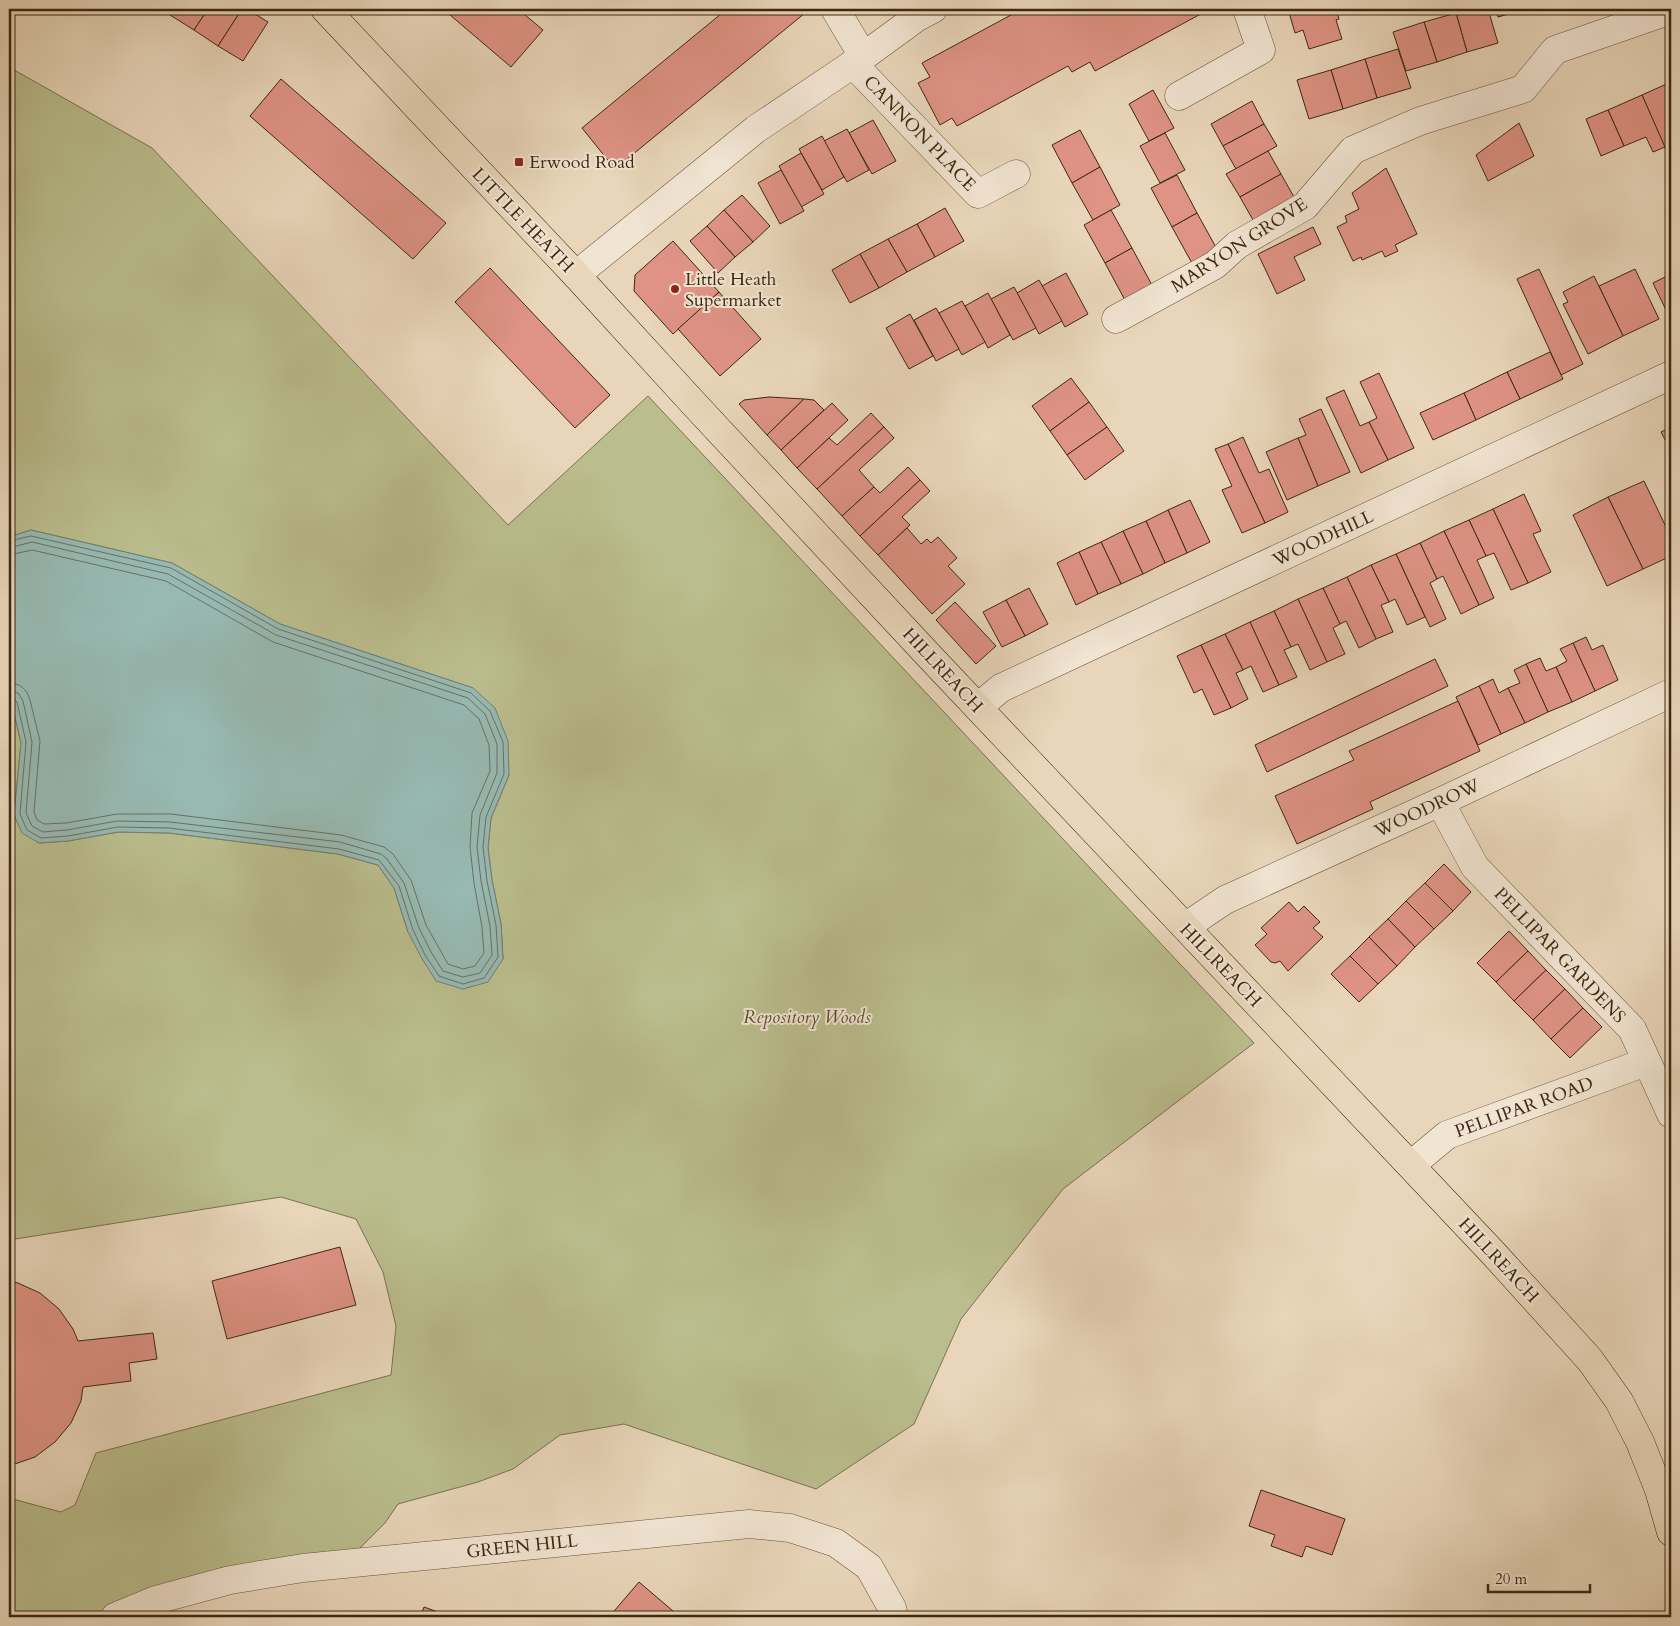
<svg xmlns="http://www.w3.org/2000/svg" width="1680" height="1626" font-family="Cardo,serif">
	<style>
		.green { fill: #babd8d; stroke: #7c724f }
		.water { fill: #97b9b2; stroke: #737f72 }
		.lines { fill: none; stroke-linecap: round; stroke-linejoin: round }
		.shore { stroke: #6a7062; stroke-width: 1 }
		.building { fill: #df9385; stroke: #3d2811 }
		.minor-casing { stroke: #68543b; stroke-width: 29 }
		.major-casing { stroke: #3d2811; stroke-width: 29 }
		.minor { stroke: #f1e4d2; stroke-width: 28 }
		.major { stroke: #e9d6ba; stroke-width: 28 }
		.poi-dot { fill: #8f2418; stroke: #f1e4d2; stroke-width: 2 }
		.labels { text-anchor: middle; stroke-width: 4; stroke-linejoin: round; paint-order: stroke }
		.street-label { font-size: 18px; fill: #3d2811; stroke: #f1e4d2 }
		.poi-label { font-size: 18px; fill: #3d2811; stroke: #f1e4d2; text-anchor: start }
		.park-label { font-size: 18px; font-style: italic; fill: #5c4d30; stroke: #f1e4d2 }
	</style>
	<rect width="100%" height="100%" fill="#e9d6ba"/>
	<filter id="stains"><feTurbulence type="fractalNoise" baseFrequency=".004" numOctaves="4"/><feColorMatrix values="0 0 0 0 .2 0 0 0 0 .09 0 0 0 0 .02 0 0 0 .5 -.17"/></filter>
	<radialGradient id="worn" r=".72"><stop offset=".6" stop-color="#630" stop-opacity="0"/><stop offset="1" stop-color="#630" stop-opacity=".3"/></radialGradient>
	<!-- green -->
	<polygon class="green" points="9,67 152,148 508,525 648,396 1254,1043 1063,1189 961,1319 914,1424 816,1489 624,1424 560,1435 513,1469 478,1482 398,1504 385,1523 344,1564 115,1617 9,1617 9,1498 61,1512 75,1505 96,1453 391,1375 396,1326 383,1272 356,1219 281,1197 9,1240 9,699 12,704 21,743 14,815 39,843 68,841 118,832 169,833 338,854 378,865 394,888 408,932 503,959 501,924 492,880 488,848 491,818 509,775 473,688 280,624 172,563 31,530 9,537"/>
	<!-- water -->
	<polygon class="water" points="31,530 172,563 280,624 473,688 495,708 508,741 509,775 491,818 488,848 492,880 501,924 503,959 488,982 463,989 436,981 421,957 408,932 394,888 378,865 338,854 169,833 118,832 68,841 39,843 22,833 14,815 21,743 12,704 9,699 9,537"/>
	<g class="lines">
		<!-- shore -->
		<g class="shore">
			<polyline points="9,541 31,536 171,568 278,629 471,693 490,711 503,742 504,774 486,817 483,847 487,881 496,925 498,957 484,978 463,984 439,976 425,955 413,930 399,886 379,860 339,849 169,828 118,827 68,836 41,838 27,830 20,814 26,742 17,702 13,698 9,697"/>
			<polyline points="9,548 32,542 168,574 276,635 468,698 485,714 497,744 497,773 480,815 477,847 481,881 490,926 492,955 480,973 463,977 443,971 431,952 419,928 404,883 387,859 381,854 340,842 170,822 117,821 67,830 43,832 32,826 26,813 32,742 23,701 18,693 9,691"/>
			<path d="M9,555L32,550L166,581L273,642L464,705L479,719L489,745L490,771L472,813L470,847L474,883L482,927L484,953L475,966L463,969L448,964L426,925L411,880L393,854L384,847L341,835L171,814H117L66,823L44,824L37,820L34,812L40,741L30,700C27,689 20,683 9,683"/>
		</g>
	</g>
	<!-- building -->
	<g class="building">
		<polygon points="161,9 174,9 170,15"/>
		<polygon points="174,9 208,9 194,30 170,15"/>
		<polygon points="208,9 242,9 218,46 194,30"/>
		<polygon points="242,9 247,9 268,22 243,61 218,46"/>
		<polygon points="443,9 518,9 543,30 511,67"/>
		<polygon points="727,9 801,9 805,13 615,169 582,128"/>
		<polygon points="1022,9 1041,9 1042,10 1044,9 1210,9 1095,71 1090,62 1072,72 1068,66 957,126 952,118 940,125 918,83 930,77 922,63"/>
		<polygon points="1288,9 1336,9 1339,19 1336,20 1342,39 1309,49 1303,30 1295,33"/>
		<polygon points="1468,9 1488,9 1498,43 1467,52 1456,13"/>
		<polygon points="1496,9 1526,9 1498,17"/>
		<polygon points="1456,13 1467,52 1437,62 1424,22"/>
		<polygon points="1424,22 1437,62 1406,71 1393,32"/>
		<polygon points="1398,49 1411,88 1377,98 1365,59"/>
		<polygon points="1365,59 1377,98 1343,109 1331,70"/>
		<polygon points="1331,70 1343,109 1309,119 1297,80"/>
		<polygon points="281,79 446,223 413,259 250,116"/>
		<polygon points="1671,82 1671,162 1642,95"/>
		<polygon points="1153,90 1174,128 1149,141 1129,104"/>
		<polygon points="1642,95 1665,147 1653,152 1646,137 1624,146 1608,110"/>
		<polygon points="1252,101 1264,124 1223,146 1211,124"/>
		<polygon points="1608,110 1624,146 1601,156 1586,119"/>
		<polygon points="873,120 896,161 872,174 849,133"/>
		<polygon points="1519,123 1534,156 1488,181 1476,155"/>
		<polygon points="1264,124 1277,146 1236,169 1223,146"/>
		<polygon points="847,129 869,170 847,182 824,141"/>
		<polygon points="1080,130 1100,167 1072,183 1052,145"/>
		<polygon points="1165,133 1185,170 1160,183 1140,146"/>
		<polygon points="822,136 844,177 822,190 799,149"/>
		<polygon points="1268,151 1281,174 1240,197 1226,174"/>
		<polygon points="801,153 824,194 801,207 779,166"/>
		<polygon points="1100,167 1120,205 1093,220 1072,183"/>
		<polygon points="1386,168 1417,234 1395,245 1398,251 1385,257 1382,251 1362,260 1361,257 1353,261 1337,227 1347,222 1345,216 1359,209 1352,193"/>
		<polygon points="781,170 804,211 780,224 758,183"/>
		<polygon points="1281,174 1294,197 1253,220 1240,197"/>
		<polygon points="1177,175 1197,213 1172,227 1151,188"/>
		<polygon points="742,195 770,226 753,242 724,210"/>
		<polygon points="945,208 964,241 935,257 917,224"/>
		<polygon points="724,210 753,242 735,257 707,226"/>
		<polygon points="1111,210 1132,248 1105,263 1084,225"/>
		<polygon points="1197,213 1218,251 1193,265 1172,227"/>
		<polygon points="917,224 935,257 907,272 888,239"/>
		<polygon points="707,226 735,257 718,273 690,241"/>
		<polygon points="1313,227 1321,244 1294,257 1305,280 1277,294 1258,254"/>
		<polygon points="888,239 907,272 879,288 860,254"/>
		<polygon points="673,241 719,292 673,334 634,291 635,275"/>
		<polygon points="1132,248 1153,287 1126,302 1105,263"/>
		<polygon points="860,254 879,288 850,303 832,270"/>
		<polygon points="490,268 610,395 575,428 455,302"/>
		<polygon points="1539,269 1583,364 1561,375 1517,279"/>
		<polygon points="1635,269 1659,319 1623,336 1599,286"/>
		<polygon points="1066,273 1088,314 1065,327 1042,286"/>
		<polygon points="1671,274 1671,307 1666,310 1653,283"/>
		<polygon points="1594,276 1623,336 1588,354 1563,304 1568,302 1563,292"/>
		<polygon points="1039,280 1062,321 1039,334 1017,293"/>
		<polygon points="1014,287 1036,328 1013,340 991,299"/>
		<polygon points="719,292 761,339 720,376 678,329"/>
		<polygon points="988,293 1010,335 988,348 965,306"/>
		<polygon points="962,301 985,342 962,355 939,313"/>
		<polygon points="936,308 959,349 936,361 914,320"/>
		<polygon points="910,314 933,356 909,369 886,328"/>
		<polygon points="1550,352 1563,379 1520,399 1507,372"/>
		<polygon points="1507,372 1520,399 1476,420 1464,393"/>
		<polygon points="1379,373 1414,448 1388,460 1369,422 1377,418 1360,382"/>
		<polygon points="1071,378 1089,402 1050,431 1032,406"/>
		<polygon points="1344,390 1360,426 1369,422 1388,460 1361,473 1326,398"/>
		<polygon points="1464,393 1476,420 1433,440 1420,413"/>
		<polygon points="769,397 804,399 767,435 739,404 744,400"/>
		<polygon points="804,399 814,400 824,410 781,450 767,435"/>
		<polygon points="1089,402 1107,427 1067,455 1050,431"/>
		<polygon points="832,403 848,420 797,468 781,450"/>
		<polygon points="1321,409 1350,472 1318,486 1298,438 1306,435 1299,419"/>
		<polygon points="871,413 884,427 817,489 797,468 829,438 837,445"/>
		<polygon points="884,427 894,438 859,470 874,487 842,516 817,489"/>
		<polygon points="1107,427 1124,451 1085,480 1067,455"/>
		<polygon points="1671,427 1671,451 1661,432"/>
		<polygon points="1243,437 1259,473 1269,469 1288,512 1265,523 1228,444"/>
		<polygon points="1298,438 1318,486 1287,500 1266,452"/>
		<polygon points="1228,444 1265,523 1242,533 1222,490 1232,486 1215,449"/>
		<polygon points="908,467 920,480 860,536 842,516 874,487 880,493"/>
		<polygon points="920,480 930,491 902,517 910,525 878,555 860,536"/>
		<polygon points="1644,481 1666,527 1669,526 1671,531 1671,556 1643,569 1608,497"/>
		<polygon points="1524,494 1541,531 1533,534 1551,572 1528,583 1493,509"/>
		<polygon points="1608,497 1643,569 1607,586 1573,515"/>
		<polygon points="1190,500 1210,542 1187,553 1168,510"/>
		<polygon points="1493,509 1528,583 1511,590 1494,553 1486,556 1469,520"/>
		<polygon points="1168,510 1187,553 1165,563 1146,521"/>
		<polygon points="1469,520 1486,556 1477,560 1494,598 1479,605 1444,531"/>
		<polygon points="1146,521 1165,563 1143,574 1123,531"/>
		<polygon points="907,528 921,544 927,539 931,543 938,537 957,558 948,566 965,584 932,614 878,555"/>
		<polygon points="1123,531 1143,574 1121,584 1101,542"/>
		<polygon points="1444,531 1479,605 1461,614 1443,576 1437,579 1420,543"/>
		<polygon points="1101,542 1121,584 1098,594 1079,552"/>
		<polygon points="1420,543 1437,579 1430,583 1446,619 1430,627 1396,554"/>
		<polygon points="1079,552 1098,594 1076,605 1057,563"/>
		<polygon points="1396,554 1425,617 1407,625 1395,599 1389,602 1371,565"/>
		<polygon points="1371,565 1389,602 1381,605 1393,632 1376,639 1347,577"/>
		<polygon points="1347,577 1376,639 1359,648 1346,621 1340,624 1323,588"/>
		<polygon points="1029,588 1048,624 1025,636 1006,600"/>
		<polygon points="1323,588 1340,624 1333,628 1345,654 1327,662 1298,599"/>
		<polygon points="1298,599 1327,662 1310,670 1298,644 1291,647 1274,611"/>
		<polygon points="1006,600 1025,636 1002,647 983,612"/>
		<polygon points="955,602 996,646 976,664 936,620"/>
		<polygon points="1274,611 1291,647 1284,650 1297,677 1279,685 1250,622"/>
		<polygon points="1250,622 1279,685 1263,692 1251,666 1243,670 1225,634"/>
		<polygon points="1225,634 1243,670 1236,673 1248,699 1231,708 1201,645"/>
		<polygon points="1586,637 1592,650 1603,645 1618,680 1595,691 1573,643"/>
		<polygon points="1573,643 1595,691 1572,702 1556,667 1567,661 1560,649"/>
		<polygon points="1201,645 1231,708 1214,715 1202,689 1194,693 1177,656"/>
		<polygon points="1540,658 1546,671 1556,667 1572,702 1548,712 1526,664"/>
		<polygon points="1435,659 1448,686 1267,772 1255,745"/>
		<polygon points="1526,664 1548,712 1525,723 1508,688 1520,683 1514,670"/>
		<polygon points="1493,679 1499,693 1508,688 1525,723 1501,734 1479,686"/>
		<polygon points="1479,686 1501,734 1478,745 1456,697"/>
		<polygon points="1458,701 1480,751 1370,802 1373,809 1297,844 1275,796 1354,760 1349,751"/>
		<polygon points="1444,864 1471,892 1453,911 1425,883"/>
		<polygon points="1425,883 1453,911 1434,929 1406,901"/>
		<polygon points="1406,901 1434,929 1415,947 1388,919"/>
		<polygon points="1289,902 1298,912 1304,906 1320,922 1313,928 1323,937 1288,971 1280,961 1275,963 1271,962 1255,945 1267,934 1261,928"/>
		<polygon points="1388,919 1415,947 1397,966 1369,937"/>
		<polygon points="1509,931 1528,951 1496,982 1477,963"/>
		<polygon points="1369,937 1397,966 1378,984 1350,956"/>
		<polygon points="1528,951 1546,970 1514,1001 1496,982"/>
		<polygon points="1350,956 1378,984 1359,1002 1331,974"/>
		<polygon points="1546,970 1565,989 1533,1020 1514,1001"/>
		<polygon points="1565,989 1583,1008 1551,1039 1533,1020"/>
		<polygon points="1583,1008 1602,1027 1570,1058 1551,1039"/>
		<polygon points="340,1247 356,1305 227,1339 212,1281"/>
		<polygon points="9,1281 18,1283 40,1293 59,1309 73,1329 78,1341 153,1333 157,1359 129,1363 131,1381 83,1387 81,1401 71,1423 55,1442 35,1457 9,1466"/>
		<polygon points="1261,1490 1345,1519 1332,1555 1306,1546 1302,1557 1271,1546 1275,1535 1249,1526"/>
		<polygon points="639,1582 680,1617 609,1617"/>
		<polygon points="424,1607 452,1617 420,1617"/>
	</g>
	<g class="lines">
		<defs>
			<g id="minor">
				<polyline points="835,9 863,56"/>
				<polyline points="853,64 978,194 1016,174"/>
				<polyline points="1179,96 1261,50 1247,9"/>
				<polyline points="576,275 756,129 853,64 916,18 933,9"/>
				<polyline points="1116,319 1215,265 1237,245 1305,206 1353,150 1420,121 1523,89 1555,50 1671,10"/>
				<polyline points="978,707 1001,688 1063,659 1671,375"/>
				<polyline points="1440,802 1475,867 1632,1029 1671,1114"/>
				<polyline points="1185,927 1225,900 1440,802 1671,693"/>
				<polyline points="1411,1165 1447,1135 1646,1062"/>
				<polyline points="115,1617 156,1600 230,1580 303,1568 749,1524 790,1528 836,1543 869,1567 892,1608 894,1617"/>
			</g>
			<polyline id="major" points="325,9 576,275 695,405 932,659 1494,1254 1590,1360 1619,1401 1640,1442 1659,1490 1671,1532"/>
		</defs>
		<!-- minor casing -->
		<use href="#minor" class="minor-casing"/>
		<!-- major casing -->
		<use href="#major" class="major-casing"/>
		<!-- minor -->
		<use href="#minor" class="minor"/>
		<!-- major -->
		<use href="#major" class="major"/>
	</g>
	<!-- markers -->
	<g class="poi-dot">
		<rect x="514" y="157" width="10" height="10" rx="2.5"/>
		<circle cx="675" cy="289" r="5"/>
	</g>
	<g class="labels">
		<!-- street labels -->
		<g class="street-label">
			<text transform="translate(920 133) rotate(46)" y="6">CANNON PLACE</text>
			<text transform="translate(523 220) rotate(46)" y="6">LITTLE HEATH</text>
			<text transform="translate(1239 245) rotate(-33)" y="6">MARYON GROVE</text>
			<text transform="translate(1323 538) rotate(-25)" y="6">WOODHILL</text>
			<text transform="translate(943 670) rotate(47)" y="6">HILLREACH</text>
			<text transform="translate(1427 808) rotate(-25)" y="6">WOODROW</text>
			<text transform="translate(1560 955) rotate(46)" y="6">PELLIPAR GARDENS</text>
			<text transform="translate(1221 965) rotate(46)" y="6">HILLREACH</text>
			<text transform="translate(1524 1107) rotate(-20)" y="6">PELLIPAR ROAD</text>
			<text transform="translate(1499 1260) rotate(47)" y="6">HILLREACH</text>
			<text transform="translate(522 1546) rotate(-6)" y="6">GREEN HILL</text>
		</g>
		<!-- poi labels -->
		<g class="poi-label">
			<text x="529" y="168">Erwood Road</text>
			<text x="685" y="285">Little Heath<tspan x="685" dy="21">Supermarket</tspan></text>
		</g>
		<!-- park labels -->
		<g class="park-label">
			<text x="807" y="1023">Repository Woods</text>
		</g>
	</g>
	<!-- margin -->
	<rect width="1680" height="1626" fill="none" stroke="#e9d6ba" stroke-width="30"/>
	<rect x="10" y="10" width="1660" height="1606" fill="none" stroke="#3d2811" stroke-width="2.5"/>
	<rect x="15" y="15" width="1650" height="1596" fill="none" stroke="#3d2811"/>
	<!-- scale -->
	<path d="M1488 1584v8h102v-8" fill="none" stroke="#3d2811" stroke-width="2.5"/>
	<text x="1495" y="1584" font-size="15" fill="#3d2811" stroke="#f1e4d2" stroke-width="4" paint-order="stroke">20 m</text>
	<rect width="100%" height="100%" filter="url(#stains)"/>
	<rect width="100%" height="100%" fill="url(#worn)"/>
</svg>
